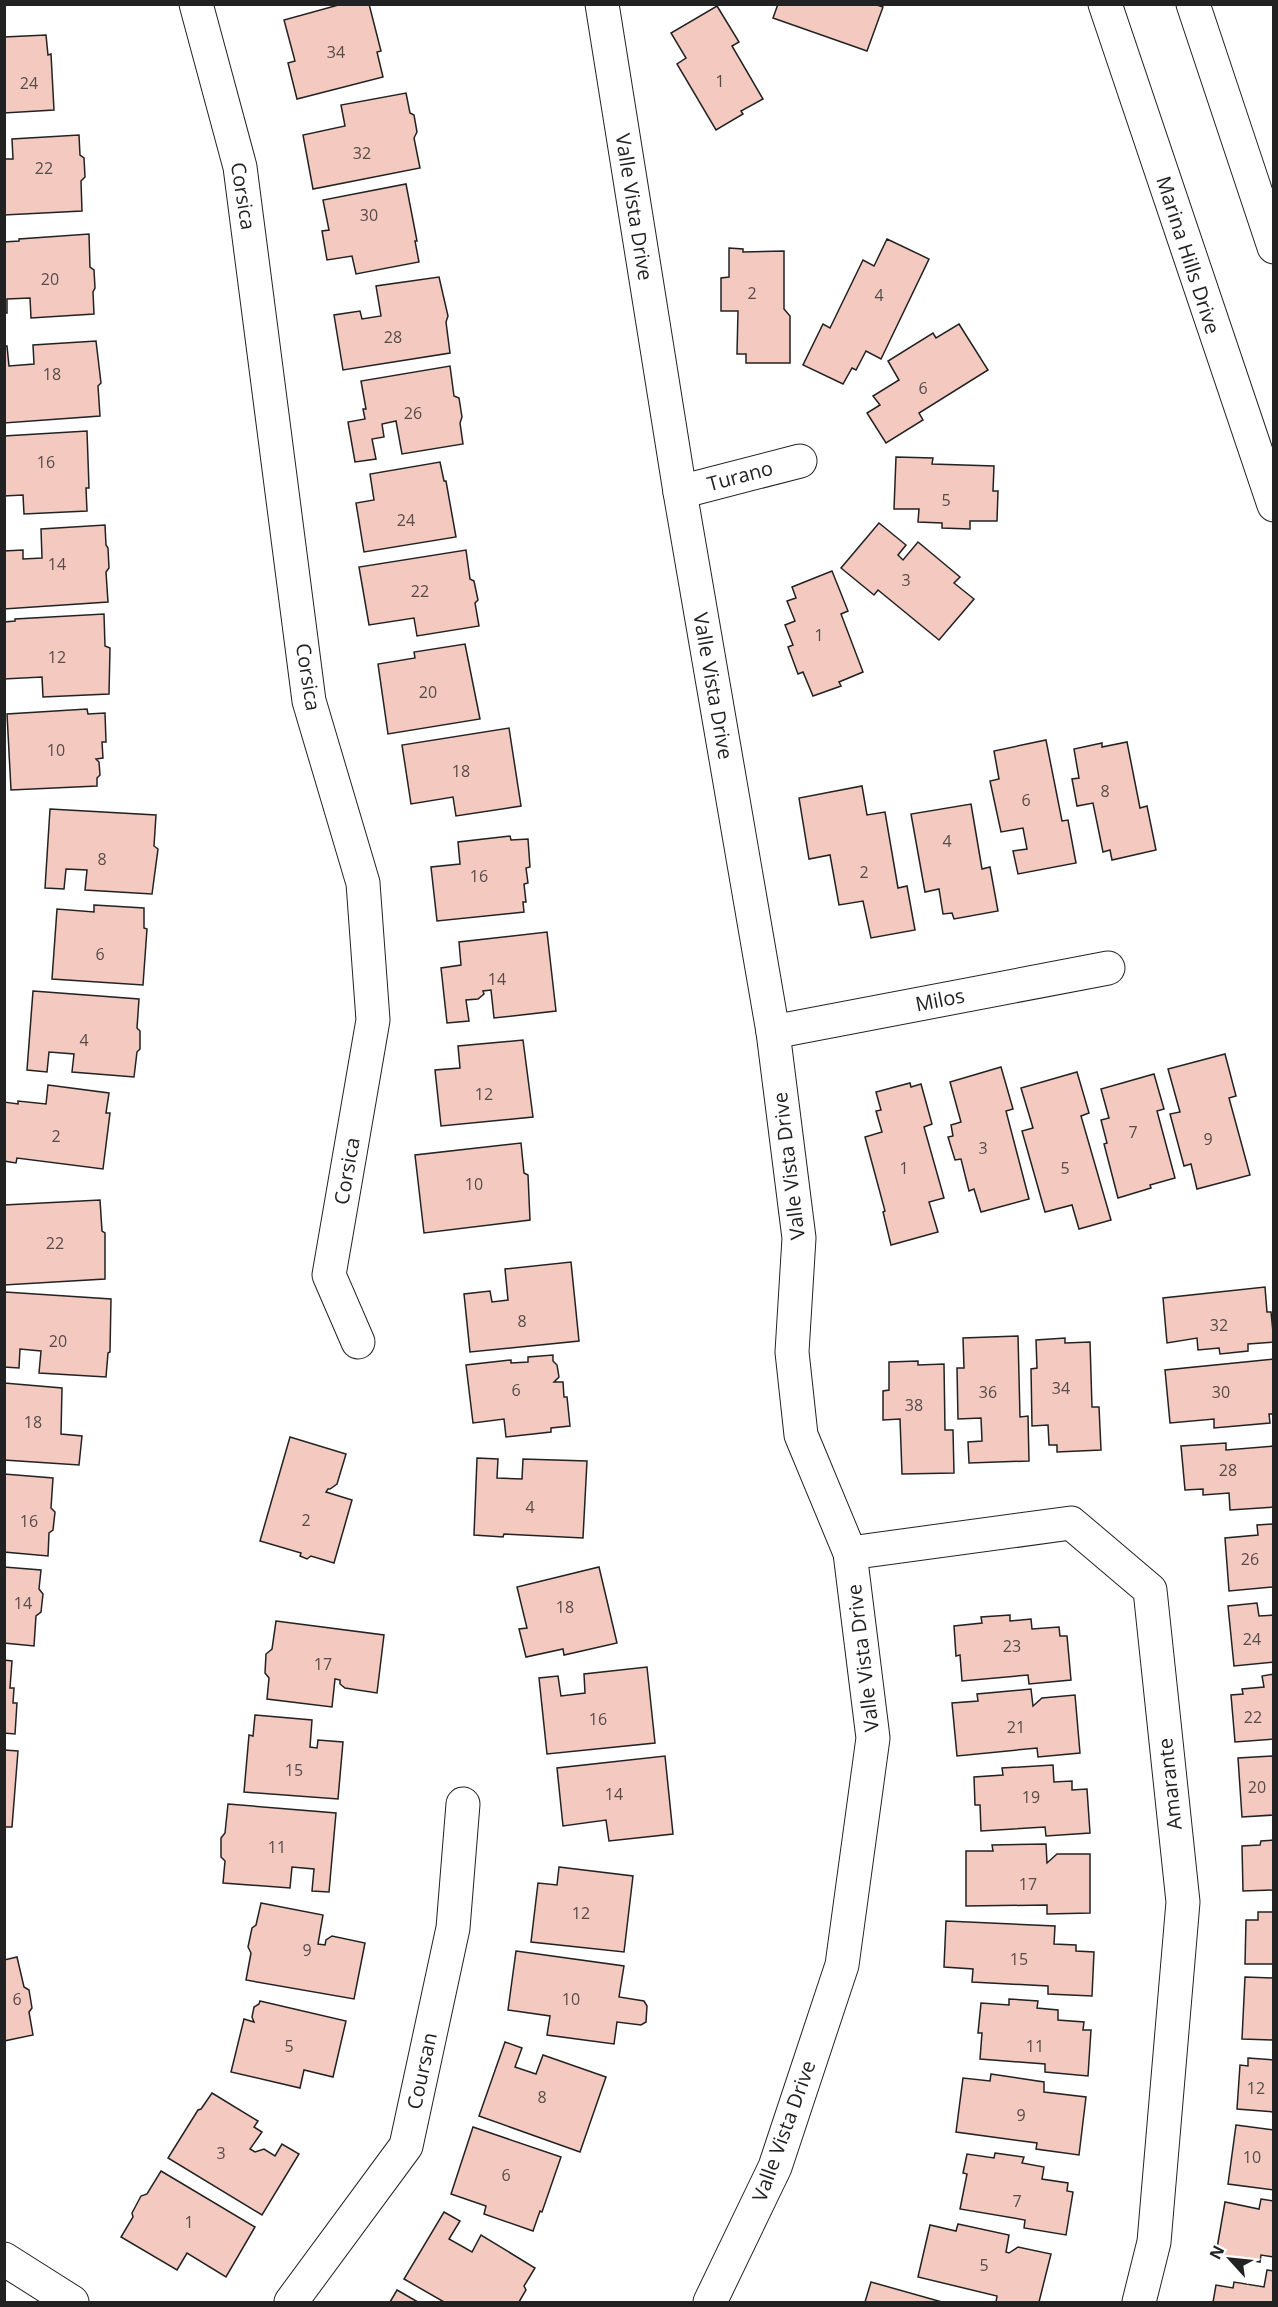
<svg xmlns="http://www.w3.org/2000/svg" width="1278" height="2307" font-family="'Open Sans',sans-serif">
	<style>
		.building { fill: #f3c9c0; stroke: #222; stroke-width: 1.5 }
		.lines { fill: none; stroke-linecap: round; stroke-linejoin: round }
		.minor-casing { stroke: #222; stroke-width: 35 }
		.tertiary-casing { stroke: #222; stroke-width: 35 }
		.minor { stroke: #fff; stroke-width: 33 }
		.tertiary { stroke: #fff; stroke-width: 33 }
		.labels { text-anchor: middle; stroke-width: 4.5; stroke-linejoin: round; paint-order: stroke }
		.number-label { font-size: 16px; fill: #564c4a }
		.street-label { font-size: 20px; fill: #222; stroke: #fff }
	</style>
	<rect width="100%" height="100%" fill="#fff"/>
	<!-- building -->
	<g class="building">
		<polygon points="342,4 369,4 381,51 377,52 383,77 297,99 288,63 295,61 284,20"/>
		<polygon points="778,4 874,4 883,7 867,51 773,18"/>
		<polygon points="717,6 739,42 732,46 763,99 741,111 743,114 716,130 677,64 686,58 671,33"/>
		<polygon points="46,35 48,55 51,54 54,110 4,113 4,37"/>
		<polygon points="406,93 410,113 414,115 417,132 414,138 420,168 313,189 303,135 345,126 341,105"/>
		<polygon points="79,135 80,155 84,158 85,177 81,181 82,211 4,215 4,159 13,159 12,139"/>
		<polygon points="406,184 417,241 415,241 419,262 356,274 352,256 327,260 322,231 329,230 323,200"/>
		<polygon points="89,234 90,267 94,270 95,288 93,292 94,314 31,318 30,298 7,299 7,313 4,313 4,242 19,241 19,239"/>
		<polygon points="887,239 929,259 881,359 866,351 856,370 852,368 843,384 803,365 823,324 830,328 863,260 874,266"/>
		<polygon points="729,248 743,249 743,252 784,251 784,309 790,316 790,363 746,363 746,354 737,354 738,311 721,311 721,278 729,277"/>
		<polygon points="439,277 448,316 446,322 450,353 343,370 334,315 360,311 362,319 381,316 376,286"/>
		<polygon points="959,324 988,370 919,413 923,420 886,443 867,413 880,405 873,396 899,380 888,361 933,333 936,338"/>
		<polygon points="96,341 101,383 98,386 100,416 4,423 4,346 7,346 9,366 34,364 33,345"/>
		<polygon points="450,366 454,396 459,398 462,417 460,423 463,444 402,454 396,421 382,424 384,437 372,439 376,459 355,462 348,422 365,419 363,409 366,409 361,381"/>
		<polygon points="87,431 89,488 86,488 87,511 24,514 23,495 4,496 4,436"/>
		<polygon points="896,457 933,458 932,464 994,466 993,491 998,491 997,521 970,521 970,529 942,528 942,523 918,522 919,509 894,509"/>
		<polygon points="440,462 444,481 446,481 456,537 364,552 356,503 374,500 370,474"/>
		<polygon points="879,523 906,545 898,555 903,560 918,542 960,577 954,583 974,599 939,640 878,590 874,595 841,568"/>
		<polygon points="105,525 106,545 108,548 109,568 106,572 108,602 4,609 4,551 23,550 23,559 42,558 41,529"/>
		<polygon points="466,550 470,579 474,581 478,600 475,603 479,626 417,636 414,618 369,625 359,567"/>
		<polygon points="832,571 848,611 841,614 863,672 839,682 841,686 813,696 803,672 798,674 788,647 793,645 785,625 795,621 787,601 796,598 792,587"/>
		<polygon points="104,614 105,646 110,648 109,694 43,697 42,677 4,679 4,622 15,621 15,619"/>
		<polygon points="465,644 480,719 388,734 378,664 415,658 414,652"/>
		<polygon points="87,709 88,714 105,713 106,742 102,742 103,758 96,759 99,762 100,775 97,778 97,786 11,790 7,714"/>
		<polygon points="509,728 521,806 456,816 453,797 411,804 402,745"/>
		<polygon points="1046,740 1062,821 1068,820 1076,863 1018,874 1013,851 1027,849 1023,828 1001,832 990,781 999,779 994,751"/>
		<polygon points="1127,742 1140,808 1147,806 1156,850 1112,860 1110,850 1103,852 1093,803 1077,806 1072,779 1079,778 1074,749 1102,743 1102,747"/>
		<polygon points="862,786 867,815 885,812 898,888 907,886 915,930 871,938 863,901 839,905 830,855 809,859 799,798"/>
		<polygon points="971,804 982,869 990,867 998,911 954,919 952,913 943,914 939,889 925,892 911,814"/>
		<polygon points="50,809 156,815 154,846 158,849 152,894 85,890 87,870 66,869 64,889 45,888"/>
		<polygon points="510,836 511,840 528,839 530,867 526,868 528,883 524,884 526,902 523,902 524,912 437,921 431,867 460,864 458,842"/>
		<polygon points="94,905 144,908 144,928 147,929 143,985 52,979 57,909 94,912"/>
		<polygon points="547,932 556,1011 494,1018 491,990 483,991 484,994 478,999 466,1000 469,1021 447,1023 441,968 461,965 459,942"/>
		<polygon points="33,991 139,999 137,1028 140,1031 140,1049 137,1052 134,1077 72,1072 74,1054 49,1052 47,1072 27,1070"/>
		<polygon points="523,1040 533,1117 441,1126 435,1070 460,1068 458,1046"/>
		<polygon points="1225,1054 1236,1096 1229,1098 1250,1175 1197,1189 1191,1164 1184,1166 1170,1114 1180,1112 1168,1069"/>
		<polygon points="1001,1067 1013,1109 1006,1111 1029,1199 981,1212 974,1189 969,1191 961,1159 955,1160 948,1137 953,1136 951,1125 961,1122 950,1082"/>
		<polygon points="1077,1072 1089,1113 1081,1116 1111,1220 1079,1229 1072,1205 1045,1212 1022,1131 1033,1128 1021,1088"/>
		<polygon points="1154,1074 1164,1109 1157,1111 1175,1178 1150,1185 1151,1188 1118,1198 1104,1144 1107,1143 1101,1120 1109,1118 1101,1089"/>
		<polygon points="910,1083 911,1087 921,1084 932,1124 924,1127 944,1198 929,1202 938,1232 891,1245 883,1212 885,1211 865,1137 882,1132 876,1111 881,1110 876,1092"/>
		<polygon points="48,1085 109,1093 106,1113 110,1113 103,1169 17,1158 16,1163 4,1161 4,1102 18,1104 18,1101 46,1104"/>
		<polygon points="521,1143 524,1173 528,1175 530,1220 424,1233 415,1155"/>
		<polygon points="100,1200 102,1231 105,1233 105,1279 4,1285 4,1205"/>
		<polygon points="571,1262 579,1341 470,1352 464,1294 490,1291 492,1302 508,1300 505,1269"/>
		<polygon points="1265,1287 1267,1312 1271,1312 1274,1342 1248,1344 1248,1351 1220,1354 1219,1348 1198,1350 1197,1338 1167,1343 1163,1298"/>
		<polygon points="5,1292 111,1299 110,1352 108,1353 106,1377 39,1373 41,1351 20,1349 19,1368 4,1367"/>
		<polygon points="1018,1336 1020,1417 1028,1416 1029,1461 969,1463 968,1442 982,1441 981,1418 958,1419 957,1368 964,1368 963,1338"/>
		<polygon points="1065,1338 1065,1343 1090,1342 1092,1407 1099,1407 1101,1450 1057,1452 1057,1445 1049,1445 1048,1425 1032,1426 1031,1369 1037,1368 1036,1340"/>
		<polygon points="553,1355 553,1361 557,1365 559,1377 554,1382 563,1382 564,1397 567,1397 570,1426 551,1428 551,1432 506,1437 504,1419 473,1423 466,1365 511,1360 511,1363 528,1362 528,1357"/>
		<polygon points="1274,1359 1274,1414 1269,1414 1270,1423 1214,1428 1214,1419 1170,1423 1165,1370"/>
		<polygon points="918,1361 918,1365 944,1364 945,1430 953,1430 954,1473 902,1474 900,1419 883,1420 883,1391 889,1390 889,1362"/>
		<polygon points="4,1383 62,1388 61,1434 82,1436 79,1465 4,1460"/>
		<polygon points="290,1437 346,1454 337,1484 330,1489 328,1489 326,1492 352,1500 334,1563 311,1556 307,1559 300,1556 301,1553 260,1541"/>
		<polygon points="1226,1443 1226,1450 1274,1446 1274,1507 1230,1510 1229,1493 1203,1495 1203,1489 1185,1490 1181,1446"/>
		<polygon points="477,1458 498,1459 497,1478 522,1479 523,1459 587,1461 583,1538 504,1534 503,1537 474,1535"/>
		<polygon points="4,1474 53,1478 51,1508 55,1512 53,1530 49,1533 48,1556 4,1552"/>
		<polygon points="1274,1524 1273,1587 1229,1591 1225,1538 1258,1535 1257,1525"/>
		<polygon points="4,1567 41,1570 39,1589 43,1594 41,1612 36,1616 34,1646 4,1643"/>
		<polygon points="599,1567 617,1643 564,1655 563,1649 526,1657 519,1629 527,1628 517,1587"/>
		<polygon points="1257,1603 1259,1616 1274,1615 1274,1662 1234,1666 1228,1606"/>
		<polygon points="1010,1615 1010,1621 1031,1619 1032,1629 1059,1627 1060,1636 1067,1636 1071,1680 1029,1684 1028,1675 962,1681 960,1655 956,1656 954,1626 982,1623 981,1617"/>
		<polygon points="276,1621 384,1635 377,1693 345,1688 340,1684 340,1680 335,1679 332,1707 267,1699 269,1678 265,1673 266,1654 272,1649"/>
		<polygon points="4,1660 12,1661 10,1688 14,1688 13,1703 17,1703 15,1734 4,1733"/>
		<polygon points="647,1667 655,1743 547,1754 539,1678 558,1676 561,1696 585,1693 584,1674"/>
		<polygon points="1274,1674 1274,1739 1235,1742 1231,1695 1243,1694 1242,1689 1264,1687 1262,1676"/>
		<polygon points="1031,1689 1033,1706 1042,1698 1075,1695 1080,1753 1038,1757 1037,1748 957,1756 952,1703 978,1701 977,1694"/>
		<polygon points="255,1715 312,1720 310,1747 317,1748 318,1740 343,1742 338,1799 244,1792 249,1735 253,1736"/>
		<polygon points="4,1750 18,1751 12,1827 4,1827"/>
		<polygon points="665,1756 673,1834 609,1841 606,1820 563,1826 557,1768"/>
		<polygon points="1274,1756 1274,1815 1242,1817 1238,1758"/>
		<polygon points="1053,1765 1054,1782 1072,1781 1072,1790 1087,1789 1090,1833 1046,1836 1045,1827 981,1831 980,1805 975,1805 974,1777 1003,1775 1002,1768"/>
		<polygon points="228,1804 336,1813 329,1892 312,1891 314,1869 292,1867 290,1888 223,1883 225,1861 221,1857 221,1838 225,1833"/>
		<polygon points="1274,1840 1274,1890 1243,1891 1242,1846 1260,1845 1261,1841"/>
		<polygon points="1046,1844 1047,1863 1057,1854 1090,1854 1090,1913 1047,1914 1047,1905 966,1906 966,1851 993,1851 992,1845"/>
		<polygon points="559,1867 633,1876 624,1952 531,1942 538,1883 557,1885"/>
		<polygon points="261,1903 323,1915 318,1944 325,1945 326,1940 332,1936 365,1943 354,1999 246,1980 251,1953 248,1947 252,1928 256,1925"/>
		<polygon points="1258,1912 1274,1912 1274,1964 1245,1964 1246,1920 1258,1920"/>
		<polygon points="946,1921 1055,1926 1054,1944 1076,1945 1076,1951 1094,1952 1092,1996 1048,1994 1048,1986 972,1982 973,1969 944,1967"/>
		<polygon points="516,1951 624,1966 619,1997 644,2001 647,2006 646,2022 641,2025 617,2022 614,2044 547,2035 550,2016 508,2010"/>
		<polygon points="17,1957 24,1987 29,1990 32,2008 29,2012 33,2035 4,2041 4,1960"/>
		<polygon points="1245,1977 1274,1978 1274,2040 1242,2039"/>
		<polygon points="1009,1999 1038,2001 1037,2008 1058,2010 1058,2020 1084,2022 1083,2030 1091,2030 1088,2076 1045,2072 1045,2064 980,2059 982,2033 978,2033 981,2003 1009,2005"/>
		<polygon points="260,2001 346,2021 333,2077 304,2070 300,2088 231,2072 244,2019 254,2022 252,2017 254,2007 259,2004"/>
		<polygon points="505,2042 522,2048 515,2067 536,2074 543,2055 606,2077 580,2152 479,2116"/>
		<polygon points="1248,2058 1274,2060 1274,2112 1237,2109 1240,2065 1248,2066"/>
		<polygon points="991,2074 1044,2082 1044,2092 1086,2097 1079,2155 1036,2149 1037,2143 956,2132 963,2078 990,2081"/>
		<polygon points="212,2093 258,2121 254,2127 262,2132 250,2149 255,2152 264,2149 275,2156 282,2144 299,2154 262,2215 168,2158 198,2110 201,2109"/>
		<polygon points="1236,2125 1274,2130 1274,2190 1228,2184"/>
		<polygon points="473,2127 561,2157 542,2212 540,2211 533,2231 484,2214 486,2206 451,2194"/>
		<polygon points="995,2153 1024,2157 1022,2163 1044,2167 1042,2179 1068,2183 1067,2191 1073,2192 1066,2235 1024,2228 1025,2220 960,2209 967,2174 963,2173 967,2154 994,2158"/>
		<polygon points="161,2171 255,2227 226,2277 187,2253 177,2270 121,2237 133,2217 132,2213 141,2196 147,2194"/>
		<polygon points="1261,2199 1274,2201 1274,2257 1261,2255 1260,2262 1216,2254 1225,2202 1259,2209"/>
		<polygon points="444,2212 460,2221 449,2239 472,2252 481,2235 535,2268 524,2286 526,2290 519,2302 444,2302 404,2279"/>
		<polygon points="958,2224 1009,2235 1006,2252 1009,2253 1018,2247 1051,2254 1039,2302 996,2302 997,2296 918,2277 930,2225 956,2231"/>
		<polygon points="1267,2270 1274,2271 1274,2302 1213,2302 1216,2285 1233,2288 1234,2282 1264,2287"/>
		<polygon points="871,2282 942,2302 865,2302"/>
		<polygon points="397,2290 418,2302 390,2302"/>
	</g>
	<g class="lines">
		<defs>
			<g id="minor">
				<polyline points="196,4 240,167 309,701 363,883 373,1020 329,1275 358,1342"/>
				<polyline points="680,492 800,461"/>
				<polyline points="773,1032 1108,968"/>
				<polyline points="850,1553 1071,1523 1150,1590 1183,1902 1154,2242 1139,2302"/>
				<polyline points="4,2259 72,2302"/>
				<polyline points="291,2302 406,2146 453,1928 463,1804"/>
			</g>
			<g id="tertiary">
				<polyline points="602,4 680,492 773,1032 799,1238 792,1352 801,1435 850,1553 873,1738 842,1965 775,2167 710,2302"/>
				<polyline points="1105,4 1274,505"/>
				<polyline points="1193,4 1274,247"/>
			</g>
		</defs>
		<!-- minor casing -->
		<use href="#minor" class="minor-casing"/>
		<!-- tertiary casing -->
		<use href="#tertiary" class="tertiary-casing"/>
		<!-- minor -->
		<use href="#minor" class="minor"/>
		<!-- tertiary -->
		<use href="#tertiary" class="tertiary"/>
	</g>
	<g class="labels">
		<!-- number labels -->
		<g class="number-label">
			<text x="336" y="58">34</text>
			<text x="720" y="87">1</text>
			<text x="29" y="89">24</text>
			<text x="362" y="159">32</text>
			<text x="44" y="174">22</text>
			<text x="369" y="221">30</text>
			<text x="50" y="285">20</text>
			<text x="752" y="299">2</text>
			<text x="879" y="301">4</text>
			<text x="393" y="343">28</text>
			<text x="52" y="380">18</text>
			<text x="923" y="394">6</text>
			<text x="413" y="419">26</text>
			<text x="46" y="468">16</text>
			<text x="946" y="506">5</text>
			<text x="406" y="526">24</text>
			<text x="57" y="570">14</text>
			<text x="906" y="586">3</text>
			<text x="420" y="597">22</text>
			<text x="819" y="641">1</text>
			<text x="57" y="663">12</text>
			<text x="428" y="698">20</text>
			<text x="56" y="756">10</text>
			<text x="461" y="777">18</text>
			<text x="1105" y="797">8</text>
			<text x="1026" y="806">6</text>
			<text x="947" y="847">4</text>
			<text x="102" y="865">8</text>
			<text x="864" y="878">2</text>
			<text x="479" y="882">16</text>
			<text x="100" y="960">6</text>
			<text x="497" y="985">14</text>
			<text x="84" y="1046">4</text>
			<text x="484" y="1100">12</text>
			<text x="1133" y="1138">7</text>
			<text x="56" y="1142">2</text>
			<text x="1208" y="1145">9</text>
			<text x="983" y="1154">3</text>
			<text x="904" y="1174">1</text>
			<text x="1065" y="1174">5</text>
			<text x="474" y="1190">10</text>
			<text x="55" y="1249">22</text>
			<text x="522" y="1327">8</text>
			<text x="1219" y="1331">32</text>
			<text x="58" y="1347">20</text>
			<text x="1061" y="1394">34</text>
			<text x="516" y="1396">6</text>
			<text x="988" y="1398">36</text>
			<text x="1221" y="1398">30</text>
			<text x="914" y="1411">38</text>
			<text x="33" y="1428">18</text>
			<text x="1228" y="1476">28</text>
			<text x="530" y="1513">4</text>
			<text x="306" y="1526">2</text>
			<text x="29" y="1527">16</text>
			<text x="1250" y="1565">26</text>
			<text x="23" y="1609">14</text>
			<text x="565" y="1613">18</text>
			<text x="1252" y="1645">24</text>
			<text x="1012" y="1652">23</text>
			<text x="323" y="1670">17</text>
			<text x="1253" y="1723">22</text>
			<text x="598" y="1725">16</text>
			<text x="1016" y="1733">21</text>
			<text x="294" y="1776">15</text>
			<text x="1257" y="1793">20</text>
			<text x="614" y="1800">14</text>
			<text x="1031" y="1803">19</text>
			<text x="277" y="1853">11</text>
			<text x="1028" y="1890">17</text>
			<text x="581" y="1919">12</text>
			<text x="307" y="1956">9</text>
			<text x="1019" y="1965">15</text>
			<text x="17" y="2005">6</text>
			<text x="571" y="2005">10</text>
			<text x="289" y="2052">5</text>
			<text x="1035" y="2052">11</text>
			<text x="1256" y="2094">12</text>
			<text x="542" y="2103">8</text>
			<text x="1021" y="2121">9</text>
			<text x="221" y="2159">3</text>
			<text x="1252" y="2163">10</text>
			<text x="506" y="2181">6</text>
			<text x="1017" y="2207">7</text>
			<text x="189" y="2228">1</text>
			<text x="984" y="2271">5</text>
		</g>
		<!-- street labels -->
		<g class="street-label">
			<text transform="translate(243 196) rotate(81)" y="7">Corsica</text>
			<text transform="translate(634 207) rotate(81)" y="7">Valle Vista Drive</text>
			<text transform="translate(1188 255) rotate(72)" y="7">Marina Hills Drive</text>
			<text transform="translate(740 476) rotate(-15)" y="7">Turano</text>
			<text transform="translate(308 677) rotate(81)" y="7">Corsica</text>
			<text transform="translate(713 686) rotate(80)" y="7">Valle Vista Drive</text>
			<text transform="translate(940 1000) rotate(-11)" y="7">Milos</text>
			<text transform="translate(789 1166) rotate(-97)" y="7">Valle Vista Drive</text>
			<text transform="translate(347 1171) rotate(-80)" y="7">Corsica</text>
			<text transform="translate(863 1658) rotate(-97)" y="7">Valle Vista Drive</text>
			<text transform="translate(1170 1784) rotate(-96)" y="7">Amarante</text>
			<text transform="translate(422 2071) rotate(-78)" y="7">Coursan</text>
			<text transform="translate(784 2131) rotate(-70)" y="7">Valle Vista Drive</text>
		</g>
	</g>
	<!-- border -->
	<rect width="1278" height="2307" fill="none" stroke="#222222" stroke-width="12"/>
	<!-- north arrow -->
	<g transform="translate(1230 2259) rotate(297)" stroke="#ffffff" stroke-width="4.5" paint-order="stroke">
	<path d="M0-4.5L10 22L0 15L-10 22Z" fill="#222222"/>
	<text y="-9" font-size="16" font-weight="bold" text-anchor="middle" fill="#222222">N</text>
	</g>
</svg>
